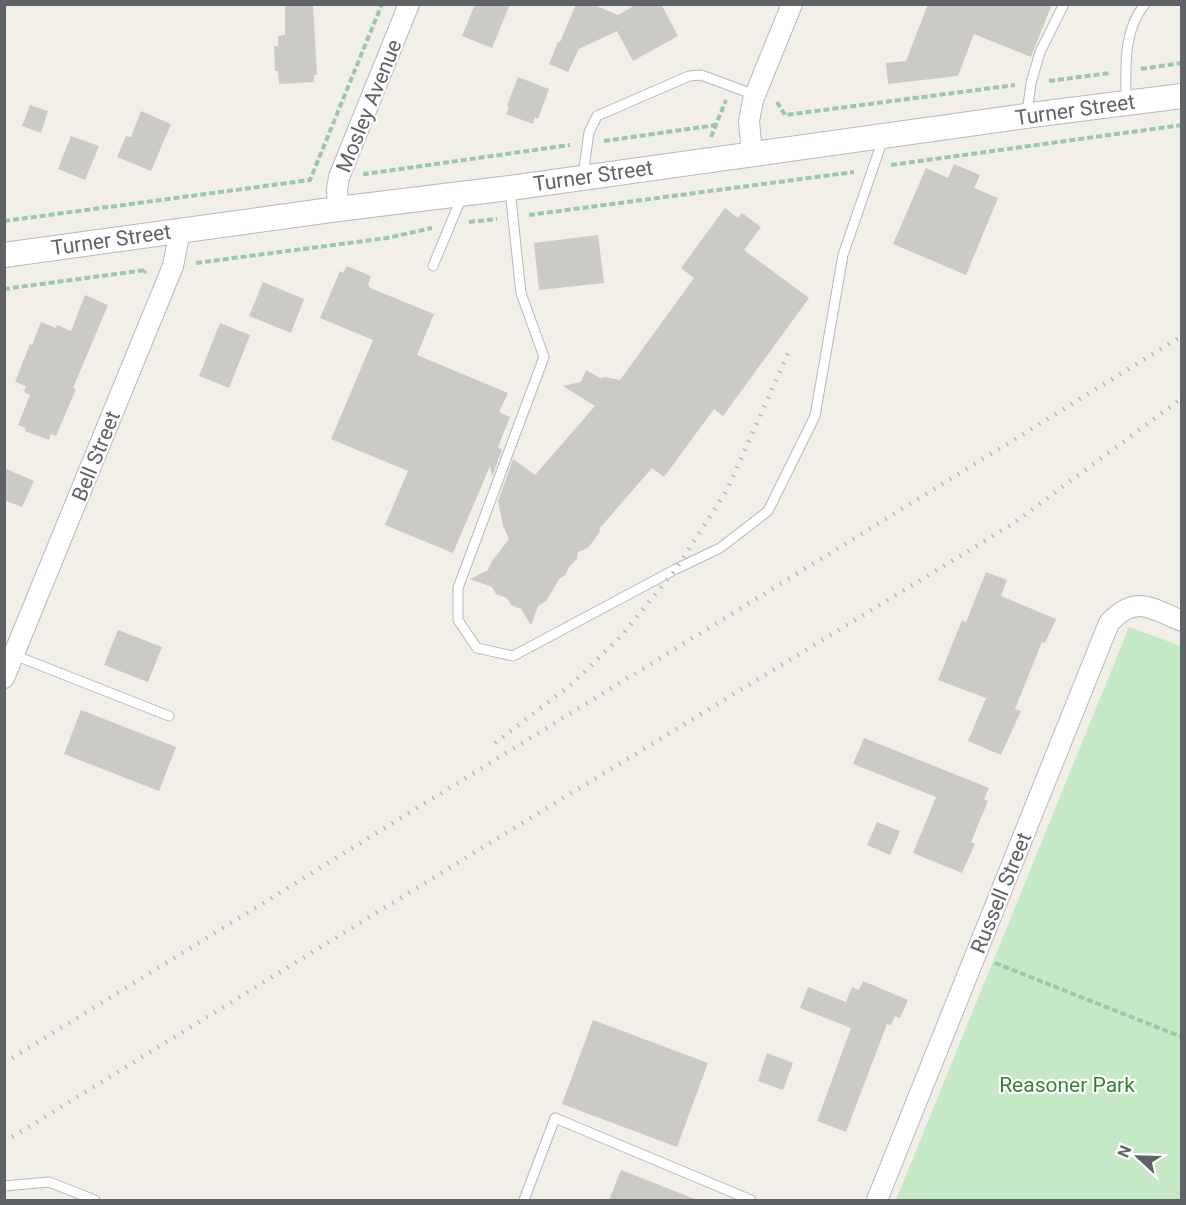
<svg xmlns="http://www.w3.org/2000/svg" width="1186" height="1205" font-family="Roboto,sans-serif">
	<style>
		.green { fill: #c5e8c5 }
		.building { fill: #cccac5 }
		.lines { fill: none; stroke-linecap: round; stroke-linejoin: round }
		.service-casing { stroke: #b5b8bc; stroke-width: 11 }
		.minor-casing { stroke: #b5b8bc; stroke-width: 22 }
		.tertiary-casing { stroke: #b5b8bc; stroke-width: 26 }
		.path { stroke: #9cc7a9; stroke-width: 4; stroke-dasharray: 6 3; stroke-linecap: butt }
		.service { stroke: #fff; stroke-width: 9 }
		.minor { stroke: #fff; stroke-width: 20 }
		.tertiary { stroke: #fff; stroke-width: 24 }
		.rail { stroke: #b6b7b8; stroke-width: 4.5; stroke-dasharray: 1.5 8; stroke-linecap: butt }
		.labels { text-anchor: middle; stroke-width: 4.5; stroke-linejoin: round; paint-order: stroke }
		.street-label { font-size: 21px; fill: #5f6368; stroke: #fff }
		.park-label { font-size: 21px; fill: #348238; stroke: #fff }
	</style>
	<rect width="100%" height="100%" fill="#f1efe8"/>
	<!-- green -->
	<polygon class="green" points="1129,627 1181,646 1181,1200 896,1200"/>
	<!-- building -->
	<g class="building">
		<polygon points="285,4 313,4 317,75 314,75 314,82 279,84 278,71 275,71 274,46 278,46 278,36 285,35"/>
		<polygon points="475,4 510,4 492,48 462,36"/>
		<polygon points="576,4 592,4 618,15 637,4 661,4 678,36 633,61 617,31 579,49 568,72 549,64 558,42 560,42"/>
		<polygon points="928,4 1052,4 1031,57 974,34 958,76 888,84 886,63 906,61"/>
		<polygon points="518,77 549,89 538,119 535,117 533,124 506,114 509,107 507,106"/>
		<polygon points="30,105 48,111 41,133 22,126"/>
		<polygon points="141,111 171,124 151,171 117,157 126,136 131,137"/>
		<polygon points="71,136 99,146 85,180 58,169"/>
		<polygon points="954,164 980,175 974,188 998,198 966,275 893,244 926,168 948,178"/>
		<polygon points="725,208 738,218 742,213 761,227 744,250 809,298 723,416 714,409 664,477 652,468 599,529 601,530 588,548 578,552 577,559 569,567 565,575 559,579 546,601 538,606 531,625 521,609 511,605 507,598 496,594 492,587 470,579 488,570 492,561 509,539 503,526 498,501 513,459 535,475 595,406 563,386 581,382 586,370 600,378 605,377 620,380 694,278 681,268"/>
		<polygon points="598,235 604,283 539,290 534,243"/>
		<polygon points="347,266 371,276 368,285 370,288 434,314 417,355 508,393 499,412 510,417 498,447 502,450 492,477 490,466 453,553 385,525 408,471 331,439 373,340 320,318 340,271 343,273"/>
		<polygon points="263,282 304,299 291,333 249,316"/>
		<polygon points="85,295 108,305 73,388 76,389 56,436 51,434 49,440 25,431 26,428 18,425 30,395 24,392 26,386 15,382 30,344 32,345 41,322 56,328 57,325 71,331"/>
		<polygon points="220,323 250,335 229,388 199,376"/>
		<polygon points="4,468 34,481 22,507 4,500"/>
		<polygon points="986,572 1007,580 1001,596 1056,619 1045,643 1042,642 1015,709 1021,711 1001,755 968,741 986,698 938,680 962,620 966,622"/>
		<polygon points="118,630 162,647 148,682 104,665"/>
		<polygon points="81,710 176,747 159,791 64,754"/>
		<polygon points="864,738 989,788 984,799 988,801 971,842 975,844 962,873 913,853 936,797 853,764"/>
		<polygon points="877,822 900,831 890,855 867,845"/>
		<polygon points="863,981 908,1000 900,1018 895,1016 891,1025 887,1024 846,1132 817,1121 851,1028 800,1008 808,987 846,1002 852,987 859,990"/>
		<polygon points="593,1020 708,1063 677,1147 562,1104"/>
		<polygon points="767,1053 793,1063 783,1090 758,1081"/>
		<polygon points="621,1170 695,1199 695,1200 609,1200"/>
	</g>
	<g class="lines">
		<defs>
			<g id="service">
				<path d="M1126,103C1126,69 1122,32 1145,4"/>
				<polyline points="1027,113 1031,83 1040,52 1064,4"/>
				<polyline points="583,176 589,132 597,116 689,76 701,75 755,95"/>
				<polyline points="510,190 521,293 544,357 458,588 458,620 477,648 513,656 676,569 720,548 768,511 815,416 843,255 883,139"/>
				<polyline points="433,266 462,196"/>
				<polyline points="14,655 169,716"/>
				<polyline points="4,1186 49,1182 95,1200"/>
				<polyline points="524,1200 555,1118 751,1200"/>
			</g>
			<g id="minor">
				<polyline points="752,154 749,121 753,100 792,4"/>
				<polyline points="338,209 337,189 339,177 409,4"/>
				<polyline points="4,678 173,266 180,231"/>
				<path d="M877,1200L1109,623C1136,594 1150,608 1182,621"/>
			</g>
			<polyline id="tertiary" points="4,255 338,209 510,188 1047,113 1182,96"/>
		</defs>
		<!-- service casing -->
		<use href="#service" class="service-casing"/>
		<!-- minor casing -->
		<use href="#minor" class="minor-casing"/>
		<!-- tertiary casing -->
		<use href="#tertiary" class="tertiary-casing"/>
		<!-- path -->
		<g class="path">
			<polyline points="1141,69 1182,63"/>
			<polyline points="1049,81 1110,73"/>
			<polyline points="777,102 785,115 1015,85"/>
			<polyline points="711,137 726,100"/>
			<polyline points="604,141 716,125"/>
			<polyline points="891,165 1182,125"/>
			<polyline points="366,172 365,174 570,145"/>
			<polyline points="529,215 854,172"/>
			<polyline points="4,221 310,180 382,4"/>
			<polyline points="469,222 497,219"/>
			<polyline points="196,263 387,238 432,228"/>
			<polyline points="4,289 146,270 144,273"/>
			<polyline points="995,963 1182,1037"/>
		</g>
		<!-- service -->
		<use href="#service" class="service"/>
		<!-- minor -->
		<use href="#minor" class="minor"/>
		<!-- tertiary -->
		<use href="#tertiary" class="tertiary"/>
		<!-- rail -->
		<g class="rail">
			<polyline points="495,743 573,683 622,635 676,569 727,490 790,349"/>
			<polyline points="4,1063 1182,336"/>
			<polyline points="4,1142 511,830 1014,523 1182,398"/>
		</g>
	</g>
	<g class="labels">
		<!-- street labels -->
		<g class="street-label">
			<text transform="translate(369 106) rotate(-68)" y="7">Mosley Avenue</text>
			<text transform="translate(1075 110) rotate(-8)" y="7">Turner Street</text>
			<text transform="translate(593 176) rotate(-8)" y="7">Turner Street</text>
			<text transform="translate(111 240) rotate(-8)" y="7">Turner Street</text>
			<text transform="translate(96 456) rotate(-68)" y="7">Bell Street</text>
			<text transform="translate(1001 893) rotate(-68)" y="7">Russell Street</text>
		</g>
		<!-- park labels -->
		<g class="park-label">
			<text x="1067" y="1092">Reasoner Park</text>
		</g>
	</g>
	<!-- border -->
	<rect width="1186" height="1205" fill="none" stroke="#5f6368" stroke-width="12"/>
	<!-- north arrow -->
	<g transform="translate(1138 1157) rotate(292)" stroke="#ffffff" stroke-width="4.5" paint-order="stroke">
	<path d="M0-4.5L10 22L0 15L-10 22Z" fill="#5f6368"/>
	<text y="-9" font-size="16" font-weight="bold" text-anchor="middle" fill="#5f6368">N</text>
	</g>
</svg>
